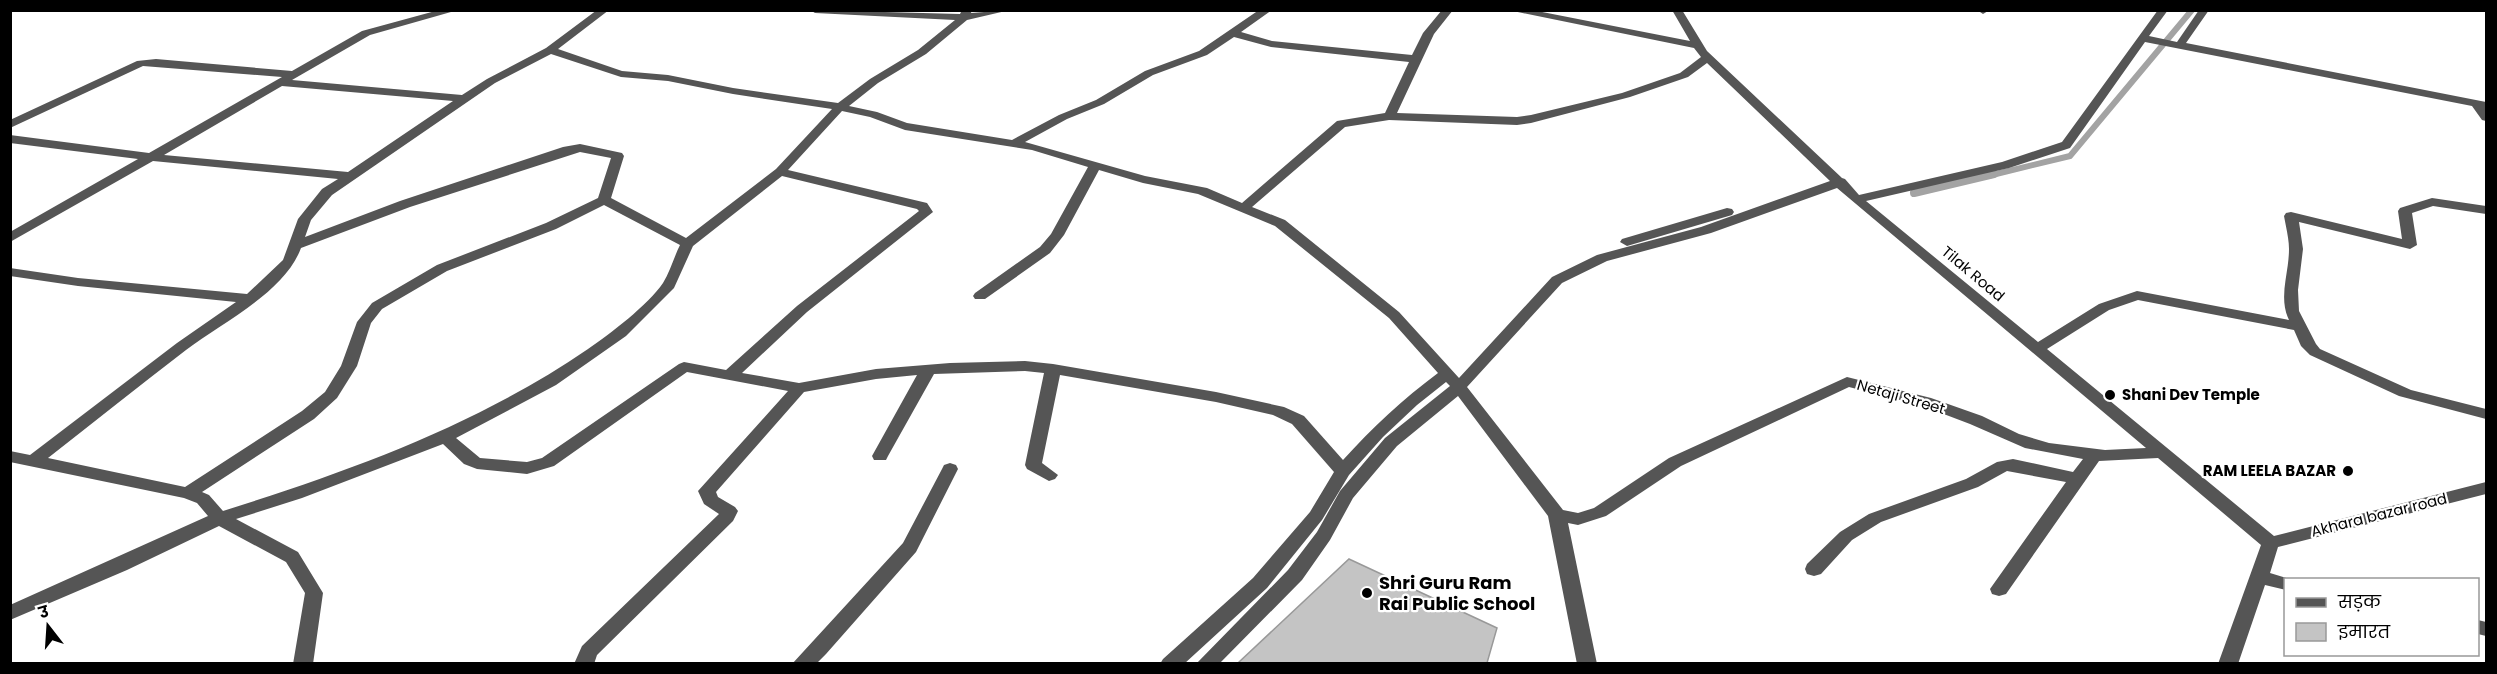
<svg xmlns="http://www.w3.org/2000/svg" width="2497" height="674" font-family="Poppins,'Noto Sans Devanagari',sans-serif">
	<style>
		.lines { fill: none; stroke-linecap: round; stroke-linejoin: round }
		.stream-far1 { stroke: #a3a3a3; stroke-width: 6 }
		.stream { stroke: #a3a3a3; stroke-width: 8 }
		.building { fill: #c4c4c4; stroke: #999; stroke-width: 1.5 }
		.minor { fill: #555; fill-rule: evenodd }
		.poi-dot { fill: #000; stroke: #fff; stroke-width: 2 }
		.labels { text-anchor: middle; stroke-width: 4.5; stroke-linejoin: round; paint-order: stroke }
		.street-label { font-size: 15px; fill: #000; stroke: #fff }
		.poi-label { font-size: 15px; font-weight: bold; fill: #000; stroke: #fff; text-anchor: start }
		.near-poi-label { font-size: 18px; font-weight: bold; fill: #000; stroke: #fff; text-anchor: start }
	</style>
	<rect width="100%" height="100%" fill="#fff"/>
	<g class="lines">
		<!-- stream-far1 -->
		<polyline class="stream-far1" points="1988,176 2070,156 2192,10"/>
		<!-- stream -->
		<polyline class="stream" points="1914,193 1994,174"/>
	</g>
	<!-- building -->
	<polygon class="building" points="1349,559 1497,628 1487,663 1238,663"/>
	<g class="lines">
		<!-- minor -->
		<g class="minor">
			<path d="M439,10H458L370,35L292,80L462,95L487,79L546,48L597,10H609L558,49L622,71L668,75L733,88L838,103L870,79L918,50L955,20L815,13L810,10L960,14L962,10H972L971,13L1010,10L967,20L926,54L878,83L849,106L877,112L907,123L1012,140L1059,115L1096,100L1145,71L1199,51L1259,10H1272L1241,32L1272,41L1412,55L1423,33L1442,10H1453L1434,34L1397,113L1517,117L1531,115L1622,93L1680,73L1701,57L1694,48L1508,10H1532L1690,41L1672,10H1682L1707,51L1842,178L1845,179L1859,195L2002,162L2062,142L2158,10H2168L2149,36L2177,42L2199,10H2209L2186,43L2486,102V121L2482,120L2472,106L2145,42L2070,148L2009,168L1866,201L2038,342L2099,304L2137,291L2289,320C2278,297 2289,274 2289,249C2289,239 2286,227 2284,216L2286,213L2291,212L2402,239L2398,211L2400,208L2432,198L2486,206V214L2433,206L2412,213L2417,245L2410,249L2299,222L2303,249L2298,290L2299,311L2316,344L2320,349L2411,390L2486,409V419L2399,396L2310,355L2301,346L2294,330L2138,300L2109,310L2047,349L2274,536L2486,482V494L2278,547L2270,573L2293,580H2286V590L2265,585L2238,664H2218L2261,545L2158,458L2099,461L2006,594L1999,596L1992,594L1990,589L2066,482L2007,471L1978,487L1881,522L1852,540L1821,574L1814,576L1807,574L1805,569L1807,564L1840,532L1869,514L1966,479L1997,462L2013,459L2073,472L2083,459L2025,448L1970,424L1920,405L1849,387L1681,466L1606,516L1578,525L1568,523L1597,664H1577L1548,516L1458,396L1397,446L1353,498L1330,540L1302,580L1219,664H1196L1288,570L1317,532L1340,491L1385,438L1450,386L1446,382L1417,405L1383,437L1349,475L1322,520L1267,588L1184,664H1160L1163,659L1253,578L1310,512L1334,472L1292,424L1273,415L1216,402L1060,375L1042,463L1058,475L1055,479L1049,481L1027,469L1025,465L1044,373L1025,371L934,374L888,456L886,460H874L872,456L917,375L876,379L804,392L716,492L718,497L735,507L738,511L733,521L597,655L594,664H574L582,646L719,514L704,504L698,491L788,391L687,372L554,466L527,474L477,469L464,464L443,444L302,498L236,519L298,552L323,593L313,664H293L305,593L286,562L219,526L127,570L10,620V605L208,516L197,503L184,498L10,462V451L30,455L177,343L236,302L78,286L10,276V268L78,278L247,294L283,260L298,219L322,189L338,179L153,161L10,242V232L138,159L10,143V135L149,153L282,77L143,66L10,128V120L137,61L156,59L292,71L362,31ZM1234,37L1271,47L1409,62L1385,113L1337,121L1242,203L1207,188L1145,176L1025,142L1067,119L1104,104L1153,75L1207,55ZM551,54L621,77L668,81L733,94L832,109L776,169L686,238L611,198L624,156L622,153L580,144L563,147L400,201L305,237L311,220L332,195L495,83ZM1707,63L1830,181L1701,227L1597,255L1552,277L1459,378L1399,312L1285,220L1252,207L1345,127L1389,120L1517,125L1531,123L1630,97L1688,77ZM282,86L453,101L348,172L164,155ZM842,111L870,117L905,130L1032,150L1088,167L1051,234L1040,247L975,293L973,296L975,299H985L1050,253L1064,235L1099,170L1143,183L1198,194L1275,226L1389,318L1438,373C1403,399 1372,428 1343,460L1304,416L1284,407L1216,392L1053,364L1025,361L950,363L876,369L799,383L742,373L807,312L933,212L927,203L788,170ZM580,152L611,158L598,198L546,223L437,265L372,303L357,322L341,366L325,392L302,411L185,487L48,458C94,422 139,386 186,350C222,323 285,292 301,248L410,207ZM782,176L917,209L919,211L797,306L726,370L684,362L679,364L542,458L527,462L480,458L456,438L556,385L626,336L674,288L693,246ZM1837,188L2146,448L2105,450L2049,443L2019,434L1982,416L1931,398L1847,377L1669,458L1594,508L1578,513L1563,510L1467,387L1562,283L1607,261L1711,233ZM604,205L680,245C674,257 670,272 663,283C648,305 610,334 588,349C477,425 350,471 223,511L209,495L202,492L314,419L337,398L357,366L371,323L382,309L447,271L556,229Z"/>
			<polygon points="1977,10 1988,10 1988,11 1983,14"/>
			<polygon points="1727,208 1732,209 1734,212 1732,215 1627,246 1620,242 1622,239"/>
			<polygon points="950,463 956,465 958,469 916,552 826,654 816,664 792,664 903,543 942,469 944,465"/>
			<polygon points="2478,620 2486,622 2486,636 2478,634"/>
		</g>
	</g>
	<!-- markers -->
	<g class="poi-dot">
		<circle cx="2110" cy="395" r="6"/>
		<circle cx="2348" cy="471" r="6"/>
		<circle cx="1367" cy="593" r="6"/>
	</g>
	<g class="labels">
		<!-- street labels -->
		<g class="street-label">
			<text transform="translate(1973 274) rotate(40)" y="5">Tilak Road</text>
			<text transform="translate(1901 397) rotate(16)" y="5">Netaji Street</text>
			<text transform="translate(2379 515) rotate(-14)" y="5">Akhara bazar road</text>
		</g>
		<!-- poi labels -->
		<g class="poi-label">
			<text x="2122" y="400">Shani Dev Temple</text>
			<text x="2336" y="476" text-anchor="end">RAM LEELA BAZAR</text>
		</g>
		<!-- near-poi labels -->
		<g class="near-poi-label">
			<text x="1379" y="589">Shri Guru Ram<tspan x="1379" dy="21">Rai Public School</tspan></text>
		</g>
	</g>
	<!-- border -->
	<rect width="2497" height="674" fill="none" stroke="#000000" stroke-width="24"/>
	<!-- legend -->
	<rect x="2284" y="578" width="195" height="78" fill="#ffffff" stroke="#999999" stroke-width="1.5"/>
	<rect x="2296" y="598" width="30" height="9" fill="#555555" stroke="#999999" stroke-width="1.5"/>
	<text x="2338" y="608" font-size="18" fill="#000000">सड़क</text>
	<rect x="2296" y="623" width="30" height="18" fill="#c4c4c4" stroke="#999999" stroke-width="1.5"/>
	<text x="2338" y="638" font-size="18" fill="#000000">इमारत</text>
	<!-- north arrow -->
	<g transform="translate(48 626) rotate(343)" stroke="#ffffff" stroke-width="4.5" paint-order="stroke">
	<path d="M0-4.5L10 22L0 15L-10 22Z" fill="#000000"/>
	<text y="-9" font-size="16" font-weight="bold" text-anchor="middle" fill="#000000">उ</text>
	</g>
</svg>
